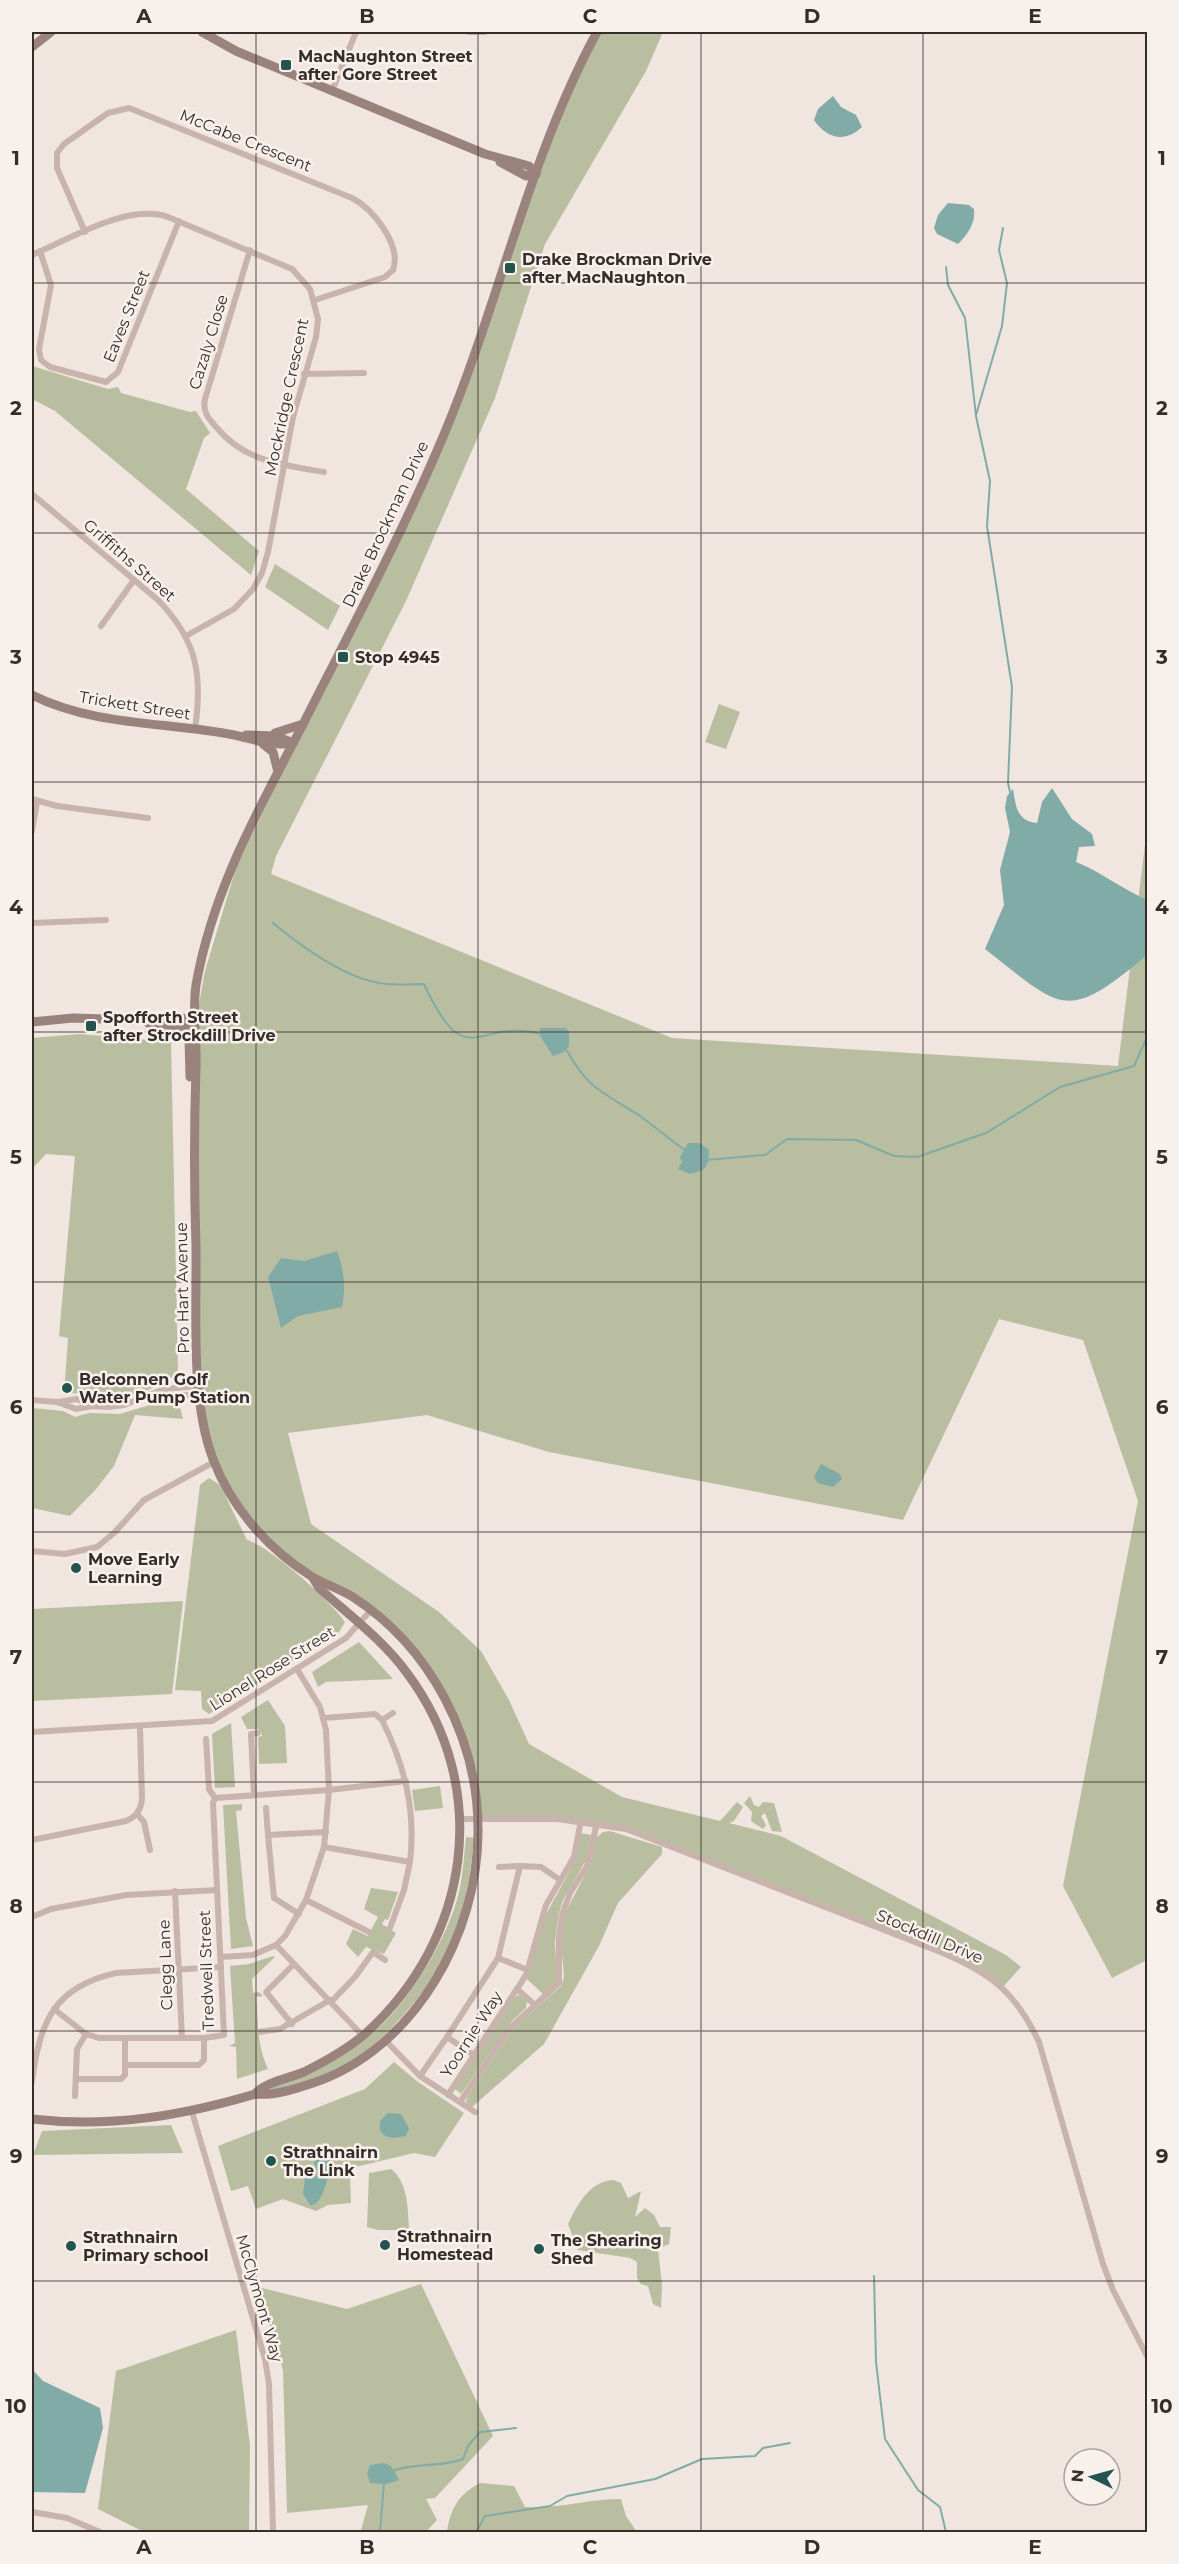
<svg xmlns="http://www.w3.org/2000/svg" width="1179" height="2564" font-family="Montserrat,sans-serif">
	<style>
		.green { fill: #b9bea0 }
		.water { fill: #81aba6 }
		.lines { fill: none; stroke-linecap: round; stroke-linejoin: round }
		.stream { stroke: #81aba6; stroke-width: 2 }
		.street { stroke: #c8b4ac; stroke-width: 6 }
		.secondary { stroke: #9b837d; stroke-width: 9 }
		.grid { fill: none; stroke: #362c2a; stroke-width: 1.5; stroke-opacity: 0.55 }
		.poi-dot { fill: #23544f; stroke: #f8f0eb; stroke-width: 2 }
		.labels { text-anchor: middle; stroke-width: 5; stroke-linejoin: round; paint-order: stroke }
		.poi-label { font-size: 16px; font-weight: bold; fill: #362c2a; stroke: #f8f0eb; text-anchor: start }
		.street-label { font-size: 16px; fill: #362c2a; stroke: #f8f0eb }
		.neatline { fill: none; stroke: #362c2a; stroke-width: 2 }
		.grid-label { font-size: 20px; text-anchor: middle; font-weight: bold; fill: #362c2a }
	</style>
	<rect width="100%" height="100%" fill="#f0e5df"/>
	<!-- green -->
	<g class="green">
		<polygon points="597,32 663,32 646,71 545,244 495,398 406,601 276,856 271,874 672,1038 1118,1066 1147,828 1147,1960 1112,1978 1063,1886 1138,1501 1083,1340 999,1319 903,1520 549,1452 427,1415 288,1433 311,1524 439,1612 481,1651 509,1700 529,1744 622,1797 720,1821 737,1802 743,1807 734,1821 729,1823 781,1836 1006,1955 1021,1967 1003,1987 983,1972 626,1829 581,1820 478,1818 469,1759 432,1677 371,1610 313,1578 251,1524 214,1462 200,1395 197,1015 205,971 236,868 445,432 531,188"/>
		<polygon points="32,366 108,389 118,387 121,393 190,412 196,411 210,433 204,438 186,489 259,551 251,575 55,411 32,399"/>
		<polygon points="275,564 340,606 328,630 265,587"/>
		<polygon points="719,704 740,712 726,749 705,742"/>
		<path d="M79,1034L171,1042L178,1372C164,1387 127,1399 105,1398C87,1398 82,1390 64,1395L68,1338L59,1336L75,1156L46,1154L32,1169V1038Z"/>
		<polygon points="174,1403 180,1408 183,1419 135,1415 114,1466 96,1489 70,1516 32,1508 32,1408 63,1411 75,1417 89,1413 120,1414 153,1404"/>
		<path d="M209,1478L220,1485L247,1540C268,1545 332,1602 345,1622L339,1632L209,1714L202,1709L201,1691L175,1690L200,1485Z"/>
		<polygon points="183,1601 172,1694 32,1701 32,1609"/>
		<polygon points="359,1642 393,1679 326,1682 318,1687 312,1672"/>
		<polygon points="268,1700 285,1726 287,1763 259,1764 258,1737 262,1736 261,1732 258,1729 247,1729 241,1717"/>
		<polygon points="231,1723 235,1787 215,1788 212,1734"/>
		<polygon points="440,1786 443,1808 415,1811 412,1790"/>
		<polygon points="750,1796 754,1805 759,1807 763,1802 774,1803 782,1832 772,1831 765,1813 761,1816 766,1825 763,1829 751,1821 752,1812 744,1803"/>
		<polygon points="242,1804 242,1810 236,1811 246,1918 253,1946 231,1949 223,1805"/>
		<polygon points="610,1831 662,1847 662,1854 618,1903 599,1946 544,2044 472,2107 466,2102 467,2097 513,2029 561,1986 564,1977 561,1940 564,1915 590,1865 596,1838 603,1832"/>
		<polygon points="581,1833 591,1835 586,1860 563,1900 559,1913 555,1942 557,1981 544,1995 527,1979 543,1920 576,1859"/>
		<path d="M466,1837L474,1838C470,1880 463,1920 444,1958C427,1994 373,2054 337,2070C316,2080 294,2086 271,2090V2087C302,2071 337,2057 366,2038C404,2012 449,1937 459,1892C463,1875 464,1855 466,1837Z"/>
		<polygon points="371,1888 398,1892 388,1920 385,1919 382,1924 396,1933 384,1954 366,1947 358,1957 346,1944 353,1929 368,1936 378,1917 364,1909"/>
		<path d="M273,1956L275,1957L252,1979L253,1993L259,1992L263,1996L256,1997C259,2025 256,2042 268,2069L237,2079L236,2047L229,2046L235,2043L230,1966L249,1964Z"/>
		<polygon points="519,1995 527,2001 526,2008 512,2021 461,2094 455,2089 515,1997"/>
		<polygon points="394,2062 418,2082 464,2113 435,2157 414,2153 355,2167 350,2177 351,2203 328,2205 316,2211 283,2199 256,2209 248,2186 231,2191 218,2146 365,2089"/>
		<polygon points="171,2125 183,2153 33,2155 42,2131"/>
		<path d="M391,2169C408,2182 408,2209 409,2230H378L367,2227L369,2173Z"/>
		<path d="M613,2180L621,2183L628,2198L641,2191L635,2217L645,2208L654,2215L660,2227H671L669,2244L658,2249L662,2285L661,2308L653,2304L648,2286L641,2284L637,2278V2262L630,2258L578,2250L568,2224C577,2205 590,2181 613,2180Z"/>
		<polygon points="421,2284 493,2436 435,2498 426,2499 437,2520 426,2532 366,2532 361,2530 368,2505 287,2513 283,2370 258,2287 347,2309"/>
		<polygon points="236,2330 250,2446 249,2532 144,2532 98,2509 116,2371"/>
		<path d="M480,2483L514,2486L525,2507C558,2509 588,2499 621,2499L626,2516L637,2532H447C450,2509 459,2494 480,2483Z"/>
	</g>
	<!-- water -->
	<g class="water">
		<path d="M833,96L841,107L856,115L862,127C845,143 827,139 814,120L818,109Z"/>
		<path d="M948,203L969,205L974,209C976,223 967,235 958,244L937,234L934,228L938,215Z"/>
		<path d="M1052,788L1072,819L1092,834L1095,846L1079,847L1076,862C1101,872 1122,889 1147,900V955C1066,1023 1063,1010 985,949L1004,905L1000,870L1010,832L1005,808L1007,796L1013,789C1016,806 1016,821 1037,823L1042,802Z"/>
		<polygon points="540,1028 565,1028 569,1031 569,1046 564,1052 553,1056 540,1036"/>
		<path d="M688,1143H700L709,1150C708,1168 707,1170 690,1174L678,1169L682,1162L680,1157Z"/>
		<path d="M337,1251C344,1270 346,1287 342,1307L298,1316L281,1328L268,1277L281,1258L304,1261Z"/>
		<polygon points="821,1464 840,1474 842,1479 833,1487 818,1483 814,1477"/>
		<polygon points="388,2113 401,2114 409,2128 406,2136 393,2138 385,2136 380,2130 380,2121"/>
		<path d="M329,2144C332,2157 328,2201 311,2206L303,2194L305,2178L318,2175L311,2151Z"/>
		<polygon points="32,2369 43,2381 100,2408 103,2428 85,2493 32,2492"/>
		<polygon points="384,2463 391,2466 399,2480 387,2484 370,2483 367,2474 370,2465"/>
	</g>
	<g class="lines">
		<!-- stream -->
		<g class="stream">
			<polyline points="946,267 948,285 965,318 976,416 990,481 987,526 1012,687 1008,783 1010,792"/>
			<polyline points="976,415 1002,326 1007,283 999,250 1003,228"/>
			<path d="M273,923C302,947 348,981 387,984C399,985 411,984 424,984C467,1078 477,1016 541,1034"/>
			<path d="M566,1049C588,1089 601,1091 637,1114C653,1125 669,1139 685,1150"/>
			<polyline points="706,1160 765,1155 787,1139 856,1140 894,1156 917,1157 986,1133 1060,1087 1134,1066 1148,1035"/>
			<polyline points="874,2276 876,2362 885,2439 918,2490 940,2507 946,2532"/>
			<path d="M392,2471C414,2462 441,2468 463,2459L468,2446L480,2432L516,2428"/>
			<polyline points="380,2532 384,2482"/>
			<polyline points="476,2532 485,2516 550,2506 567,2496 655,2479 702,2459 755,2456 763,2448 790,2443"/>
		</g>
		<!-- street -->
		<g class="street">
			<polyline points="469,32 485,32"/>
			<polyline points="332,91 356,32"/>
			<path d="M85,232L57,168V153L64,144L108,113L129,108L352,198C373,209 402,245 393,270L385,277L315,300"/>
			<path d="M250,250L205,399C202,412 209,419 217,428C245,462 284,465 324,472"/>
			<polyline points="40,251 51,285 39,349 41,360 50,367 106,382 118,372 179,221"/>
			<path d="M32,255C70,239 127,203 168,217L292,269L310,289L318,319L316,337L293,417L268,552L262,573L253,589L234,609L186,636"/>
			<polyline points="304,374 364,373"/>
			<path d="M32,494L158,600C197,640 203,675 195,729"/>
			<polyline points="101,626 134,580"/>
			<polyline points="32,799 57,806 148,818"/>
			<polyline points="32,831 37,802"/>
			<polyline points="32,923 106,920"/>
			<polyline points="153,1395 200,1395"/>
			<polyline points="32,1400 57,1402 76,1409 93,1406 108,1407 124,1405 164,1389 199,1386"/>
			<polyline points="58,1402 77,1399 93,1406"/>
			<polyline points="32,1551 65,1554 97,1547 114,1533 144,1500 214,1462"/>
			<path d="M393,1713L382,1720C405,1766 416,1811 410,1862"/>
			<polyline points="324,1718 375,1714 382,1720"/>
			<polyline points="32,1732 212,1721 346,1638 371,1610"/>
			<polyline points="206,1739 209,1789 215,1798 329,1790 406,1781"/>
			<polyline points="254,1795 251,1734 258,1733"/>
			<polyline points="266,1808 268,1835 326,1832"/>
			<polyline points="137,1814 144,1822 150,1850"/>
			<path d="M459,1819H557L626,1829L943,1953C992,1974 1016,1993 1039,2042L1103,2264L1113,2290L1148,2358"/>
			<polyline points="268,1835 274,1898 299,1914"/>
			<path d="M32,1840L126,1821C136,1817 141,1810 142,1799L140,1727"/>
			<polyline points="324,1847 410,1862 404,1890 390,1928"/>
			<polyline points="520,1866 541,1867 560,1880"/>
			<polyline points="175,1891 182,2038"/>
			<polyline points="306,1900 369,1932"/>
			<polyline points="32,1917 51,1909 126,1895 217,1890"/>
			<polyline points="276,1945 363,2036"/>
			<polyline points="221,1957 253,1955 276,1945 285,1936 306,1900 324,1847 329,1790 326,1730 320,1707 297,1669"/>
			<polyline points="498,1958 520,1866 499,1867"/>
			<polyline points="517,1989 535,2005"/>
			<polyline points="331,2002 355,1977 373,1952 385,1960"/>
			<polyline points="54,2009 86,2034 99,2038 204,2038 224,2035 213,1803 215,1798"/>
			<polyline points="292,2024 266,1992 294,1964"/>
			<polyline points="259,2032 280,2029 330,2000"/>
			<polyline points="447,2037 498,1958 528,1970"/>
			<polyline points="125,2038 125,2065 199,2065 204,2060 204,2038"/>
			<polyline points="385,2040 420,2076 475,2112"/>
			<polyline points="420,2076 447,2037 474,2055"/>
			<polyline points="76,2079 121,2079 125,2075 125,2065"/>
			<path d="M32,2081C40,2023 53,1987 116,1973L221,1967"/>
			<polyline points="448,2095 526,1975 546,1905 574,1857 581,1820"/>
			<polyline points="75,2096 77,2049 86,2034"/>
			<polyline points="460,2102 510,2028 559,1983 559,1939 562,1915 570,1893 587,1866 597,1823"/>
			<polyline points="192,2112 265,2359 269,2384 273,2532"/>
			<polyline points="32,2512 67,2518 100,2532"/>
		</g>
		<!-- secondary -->
		<g class="secondary">
			<polyline points="202,32 236,51 485,154 529,166 536,174"/>
			<polyline points="32,47 51,32"/>
			<polyline points="500,162 526,176 536,174"/>
			<path d="M32,695C93,726 168,722 234,735C254,739 272,747 293,743"/>
			<polyline points="275,733 303,724"/>
			<polyline points="246,735 277,736 293,743"/>
			<polyline points="263,744 273,752 278,772"/>
			<polyline points="32,1022 73,1018 137,1020 180,1018 189,1019 193,1023"/>
			<polyline points="148,1023 179,1027 193,1023"/>
			<polyline points="190,1077 189,1038 192,1025"/>
			<path d="M255,2094C265,2082 290,2078 304,2072C326,2061 348,2049 366,2033C470,1939 493,1788 407,1673C383,1640 349,1615 319,1588L313,1578"/>
			<path d="M32,2119C109,2128 181,2116 255,2094C274,2096 295,2089 313,2083C415,2049 479,1933 478,1829C478,1738 430,1647 353,1597C340,1589 324,1584 311,1576C268,1549 231,1507 213,1459C190,1399 197,1311 196,1246C194,1187 194,1127 196,1068C197,1039 192,1013 196,985C212,893 256,814 299,732C349,633 402,535 445,432C500,300 529,157 597,32"/>
		</g>
	</g>
	<!-- grid -->
	<path class="grid" d="M256,32V2532M478,32V2532M701,32V2532M923,32V2532M32,283H1148M32,533H1148M32,782H1148M32,1032H1148M32,1282H1148M32,1532H1148M32,1782H1148M32,2031H1148M32,2281H1148"/>
	<!-- markers -->
	<g class="poi-dot">
		<rect x="280" y="59" width="12" height="12" rx="3"/>
		<rect x="504" y="262" width="12" height="12" rx="3"/>
		<rect x="337" y="651" width="12" height="12" rx="3"/>
		<rect x="85" y="1020" width="12" height="12" rx="3"/>
		<circle cx="67" cy="1388" r="6"/>
		<circle cx="76" cy="1568" r="6"/>
		<circle cx="271" cy="2161" r="6"/>
		<circle cx="385" cy="2245" r="6"/>
		<circle cx="71" cy="2246" r="6"/>
		<circle cx="539" cy="2249" r="6"/>
	</g>
	<g class="labels">
		<!-- poi labels -->
		<g class="poi-label">
			<text x="298" y="62">MacNaughton Street<tspan x="298" dy="18">after Gore Street</tspan></text>
			<text x="522" y="265">Drake Brockman Drive<tspan x="522" dy="18">after MacNaughton</tspan></text>
			<text x="355" y="663">Stop 4945</text>
			<text x="103" y="1023">Spofforth Street<tspan x="103" dy="18">after Strockdill Drive</tspan></text>
			<text x="79" y="1385">Belconnen Golf<tspan x="79" dy="18">Water Pump Station</tspan></text>
			<text x="88" y="1565">Move Early<tspan x="88" dy="18">Learning</tspan></text>
			<text x="283" y="2158">Strathnairn<tspan x="283" dy="18">The Link</tspan></text>
			<text x="397" y="2242">Strathnairn<tspan x="397" dy="18">Homestead</tspan></text>
			<text x="83" y="2243">Strathnairn<tspan x="83" dy="18">Primary school</tspan></text>
			<text x="551" y="2246">The Shearing<tspan x="551" dy="18">Shed</tspan></text>
		</g>
		<!-- street labels -->
		<g class="street-label">
			<text transform="translate(246 140) rotate(22)" y="6">McCabe Crescent</text>
			<text transform="translate(126 316) rotate(-68)" y="6">Eaves Street</text>
			<text transform="translate(208 342) rotate(-73)" y="6">Cazaly Close</text>
			<text transform="translate(286 397) rotate(-78)" y="6">Mockridge Crescent</text>
			<text transform="translate(385 524) rotate(-65)" y="6">Drake Brockman Drive</text>
			<text transform="translate(130 560) rotate(41)" y="6">Griffiths Street</text>
			<text transform="translate(135 705) rotate(9)" y="6">Trickett Street</text>
			<text transform="translate(182 1288) rotate(-91)" y="6">Pro Hart Avenue</text>
			<text transform="translate(272 1668) rotate(-32)" y="6">Lionel Rose Street</text>
			<text transform="translate(930 1936) rotate(23)" y="6">Stockdill Drive</text>
			<text transform="translate(165 1965) rotate(-92)" y="6">Clegg Lane</text>
			<text transform="translate(206 1970) rotate(-92)" y="6">Tredwell Street</text>
			<text transform="translate(471 2034) rotate(-57)" y="6">Yoornie Way</text>
			<text transform="translate(260 2298) rotate(74)" y="6">McClymont Way</text>
		</g>
	</g>
	<!-- border -->
	<rect width="1179" height="2564" fill="none" stroke="#f8f0eb" stroke-width="66"/>
	<!-- north arrow -->
	<g transform="translate(1092 2477) rotate(275)"><circle r="28" fill="#f8f0eb" stroke="#aaa29e" stroke-width="1.5"/>
	<path d="M0-4.5L10 22L0 15L-10 22Z" fill="#23544f"/>
	<text y="-9" font-size="16" font-weight="bold" text-anchor="middle" fill="#362c2a">N</text>
	</g>
	<rect x="33" y="33" width="1113" height="2498" class="neatline"/>
	<g class="grid-label">
		<text x="144" y="23">A</text>
		<text x="367" y="23">B</text>
		<text x="590" y="23">C</text>
		<text x="812" y="23">D</text>
		<text x="1035" y="23">E</text>
		<text x="16" y="165">1</text>
		<text x="1162" y="165">1</text>
		<text x="16" y="415">2</text>
		<text x="1162" y="415">2</text>
		<text x="16" y="664">3</text>
		<text x="1162" y="664">3</text>
		<text x="16" y="914">4</text>
		<text x="1162" y="914">4</text>
		<text x="16" y="1164">5</text>
		<text x="1162" y="1164">5</text>
		<text x="16" y="1414">6</text>
		<text x="1162" y="1414">6</text>
		<text x="16" y="1664">7</text>
		<text x="1162" y="1664">7</text>
		<text x="16" y="1913">8</text>
		<text x="1162" y="1913">8</text>
		<text x="16" y="2163">9</text>
		<text x="1162" y="2163">9</text>
		<text x="16" y="2413">10</text>
		<text x="1162" y="2413">10</text>
		<text x="144" y="2554">A</text>
		<text x="367" y="2554">B</text>
		<text x="590" y="2554">C</text>
		<text x="812" y="2554">D</text>
		<text x="1035" y="2554">E</text>
	</g>
</svg>
